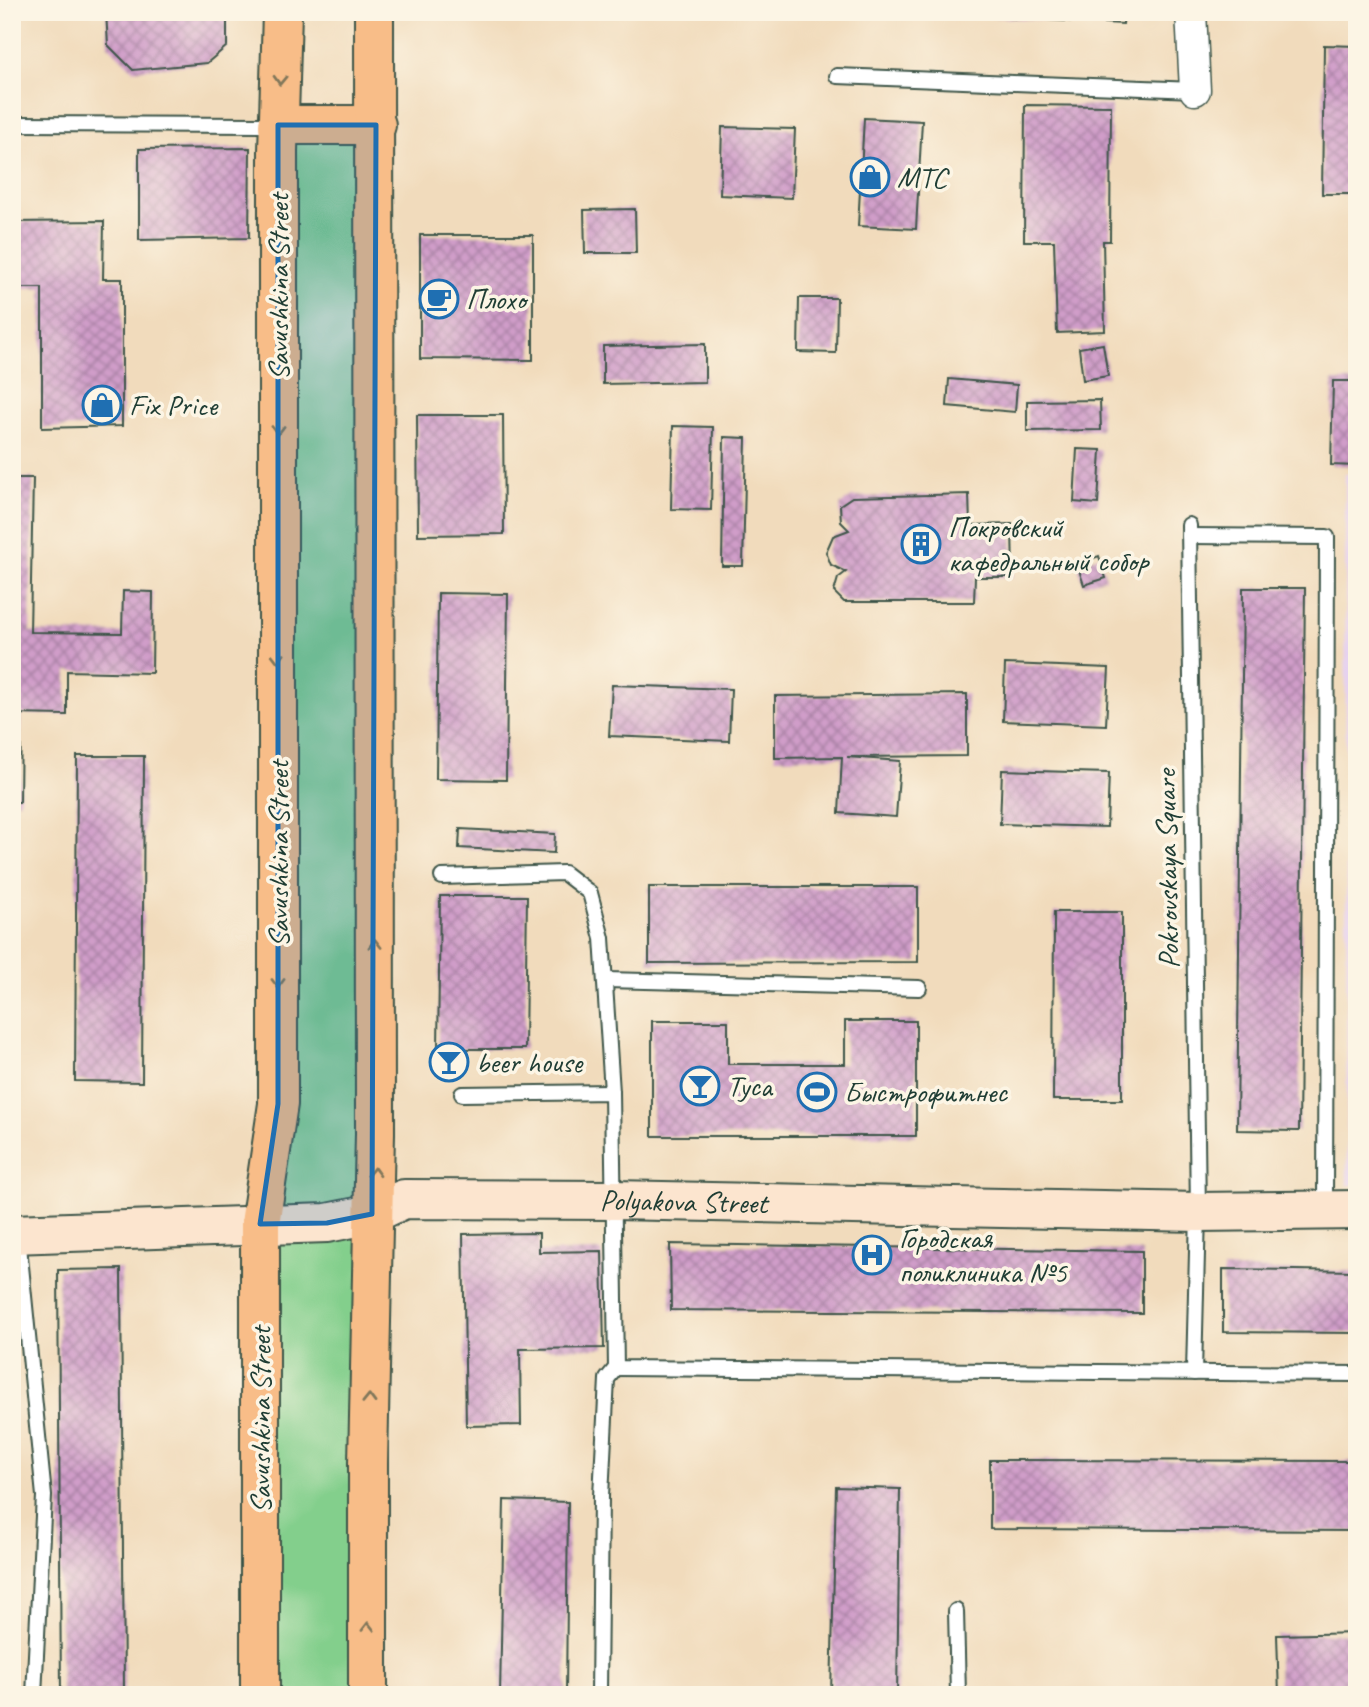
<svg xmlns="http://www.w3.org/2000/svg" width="1369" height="1707" font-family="Caveat,sans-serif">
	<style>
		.built { fill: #e6d2f0 }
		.grass { fill: #83cf8c; stroke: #518660; stroke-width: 2 }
		.building { fill: url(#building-cross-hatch) }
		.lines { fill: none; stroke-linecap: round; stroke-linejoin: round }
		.lane-casing { stroke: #3e5548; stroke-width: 18 }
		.street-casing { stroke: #3e5548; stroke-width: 33 }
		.secondary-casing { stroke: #3e5548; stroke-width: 42 }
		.highway-casing { stroke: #3e5548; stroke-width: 42 }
		.lane { stroke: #fff; stroke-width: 14 }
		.street { stroke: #fff; stroke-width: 30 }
		.secondary { stroke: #fce5cf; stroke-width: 38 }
		.highway { stroke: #f8bd88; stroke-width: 38 }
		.oneway { stroke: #81775a }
		.marked { fill: #1f6fb2; fill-opacity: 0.2; stroke: #1f6fb2; stroke-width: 5; stroke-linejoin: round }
		.labels { text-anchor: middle; stroke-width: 7; stroke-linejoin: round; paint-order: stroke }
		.poi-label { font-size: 30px; fill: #1f3d34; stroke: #fcf5e5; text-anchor: start }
		.street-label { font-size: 30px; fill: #1f3d34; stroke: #fcf5e5 }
	</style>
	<defs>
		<pattern id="building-cross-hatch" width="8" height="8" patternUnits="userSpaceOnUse" patternTransform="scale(1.75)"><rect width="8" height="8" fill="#d09dc9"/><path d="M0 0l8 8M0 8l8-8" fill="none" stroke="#a881a4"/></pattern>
	</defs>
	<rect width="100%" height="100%" fill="#fcf5e5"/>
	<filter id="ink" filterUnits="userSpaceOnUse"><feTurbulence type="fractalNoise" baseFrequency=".0143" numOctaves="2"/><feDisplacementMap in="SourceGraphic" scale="14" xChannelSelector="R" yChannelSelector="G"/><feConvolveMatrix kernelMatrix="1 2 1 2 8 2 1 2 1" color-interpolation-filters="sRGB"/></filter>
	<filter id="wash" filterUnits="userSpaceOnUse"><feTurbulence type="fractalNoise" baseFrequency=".00686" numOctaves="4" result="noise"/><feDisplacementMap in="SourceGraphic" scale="28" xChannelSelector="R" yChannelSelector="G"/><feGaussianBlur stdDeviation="1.57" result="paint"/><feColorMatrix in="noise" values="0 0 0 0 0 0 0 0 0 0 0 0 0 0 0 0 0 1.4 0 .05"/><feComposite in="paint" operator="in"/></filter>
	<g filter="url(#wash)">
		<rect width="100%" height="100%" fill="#f1dbbc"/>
		<!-- built -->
		<polygon class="built" points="1345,474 1357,474 1357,1185 1347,1185"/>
		<!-- grass -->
		<polygon class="grass" points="278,125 376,125 368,1695 260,1695"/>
		<g id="blocks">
			<!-- building -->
			<g class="building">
				<polygon points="106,12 227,12 227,46 207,63 133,70 108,45"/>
				<polygon points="891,12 1124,12 1123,24"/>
				<polygon points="1324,45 1357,46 1357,194 1322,194"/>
				<polygon points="1025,105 1111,106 1110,241 1103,241 1105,331 1057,333 1054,241 1024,241"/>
				<polygon points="864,118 922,121 916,229 858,226"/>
				<polygon points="722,127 795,129 792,198 720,195"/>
				<polygon points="250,148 249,238 139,240 139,149"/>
				<polygon points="635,209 636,253 585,253 584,210"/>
				<polygon points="104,221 103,279 122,279 122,426 42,428 42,288 12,288 12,222"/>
				<polygon points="420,235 533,235 533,360 420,359"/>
				<polygon points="799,298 837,298 836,353 798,352"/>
				<polygon points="705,344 705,382 603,384 603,346"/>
				<polygon points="1103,344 1108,376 1083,380 1079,348"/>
				<polygon points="949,379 1017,385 1015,412 947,406"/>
				<polygon points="1333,381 1357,381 1357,466 1331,465"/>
				<polygon points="1100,400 1101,430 1027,431 1027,401"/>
				<polygon points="417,415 503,415 504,534 418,535"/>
				<polygon points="673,426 713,427 711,510 671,509"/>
				<polygon points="724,437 746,438 743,566 722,566"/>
				<polygon points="1077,449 1101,450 1098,504 1074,502"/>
				<polygon points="12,478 33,478 30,632 122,633 123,591 153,592 152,673 67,671 67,715 12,714"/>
				<polygon points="969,494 970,525 1012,524 1013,577 975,577 974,602 844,602 834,592 838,578 846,572 831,565 826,552 833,536 849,530 841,522 840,505 852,497"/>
				<polygon points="1099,556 1106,578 1084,585 1077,564"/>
				<polygon points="1243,588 1305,588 1299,1131 1237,1130"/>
				<polygon points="438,593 508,594 506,780 436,779"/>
				<polygon points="1005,664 1109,668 1106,725 1003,721"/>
				<polygon points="612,685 731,689 729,741 609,736"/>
				<polygon points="967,694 967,756 847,757 900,761 896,817 839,813 842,757 775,758 775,696"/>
				<polygon points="12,715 21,715 20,802 12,802"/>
				<polygon points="77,756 144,756 142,1082 75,1081"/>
				<polygon points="1002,770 1109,773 1107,827 1000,824"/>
				<polygon points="460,829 555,834 554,853 459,848"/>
				<polygon points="649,887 918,887 918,962 649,963"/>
				<polygon points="440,896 527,896 525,1049 438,1049"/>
				<polygon points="1054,912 1122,912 1122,1100 1053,1100"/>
				<polygon points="652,1021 728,1021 728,1064 845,1064 845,1021 916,1021 916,1136 652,1136"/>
				<polygon points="539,1233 539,1252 602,1251 604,1348 520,1349 521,1425 466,1426 463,1234"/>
				<polygon points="670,1244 1142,1251 1142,1313 671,1310"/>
				<polygon points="121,1269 124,1695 61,1695 58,1270"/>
				<polygon points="1223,1269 1357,1271 1357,1333 1223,1332"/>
				<polygon points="990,1460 1357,1461 1357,1531 990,1529"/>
				<polygon points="836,1487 900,1489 897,1695 831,1695"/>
				<polygon points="504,1500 568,1502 566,1695 500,1695"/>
				<polygon points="1357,1633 1357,1695 1279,1695 1277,1635"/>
			</g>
		</g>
	</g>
	<g filter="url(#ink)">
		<use href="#blocks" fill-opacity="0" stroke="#3e5548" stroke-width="2"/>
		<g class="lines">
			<defs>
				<g id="lane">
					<polyline points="837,76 1195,90"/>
					<polyline points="12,124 277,125"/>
					<polyline points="1189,525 1198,1212 1194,1373"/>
					<polyline points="1189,536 1327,537 1325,1209"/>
					<polyline points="442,877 564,873 590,893 602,938 612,1092"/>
					<polyline points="606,980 919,988"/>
					<polyline points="462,1094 612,1092 616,1368 1357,1374"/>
					<polyline points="18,1236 44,1496 34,1695"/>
					<polyline points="956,1611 958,1695"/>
					<polyline points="599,1695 601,1496 607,1379 616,1368"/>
				</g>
				<polyline id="street" points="1191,12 1195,90"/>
				<g id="secondary">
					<path id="s1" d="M12,1234L327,1223L372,1214L404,1199L614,1200L1198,1212L1357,1210"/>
				</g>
				<g id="highway">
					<polyline points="278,125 376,125"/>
					<polyline points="260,1695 260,1224 278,1104 278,151 282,12"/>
					<polyline points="368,1695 368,1463 375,1133 374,12"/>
				</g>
			</defs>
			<!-- lane casing -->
			<use href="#lane" class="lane-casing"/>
			<!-- street casing -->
			<use href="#street" class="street-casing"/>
			<!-- secondary casing -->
			<use href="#secondary" class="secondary-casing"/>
			<!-- highway casing -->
			<use href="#highway" class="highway-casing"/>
			<!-- lane -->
			<use href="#lane" class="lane"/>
			<!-- street -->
			<use href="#street" class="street"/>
			<!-- secondary -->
			<use href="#secondary" class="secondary"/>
			<!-- highway -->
			<use href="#highway" class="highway"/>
		</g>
		<!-- one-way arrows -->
		<defs><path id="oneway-chevron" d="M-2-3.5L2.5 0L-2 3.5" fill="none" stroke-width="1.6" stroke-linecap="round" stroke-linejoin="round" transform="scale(1.75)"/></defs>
		<g class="oneway">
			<use href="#oneway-chevron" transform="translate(280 80) rotate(92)"/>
			<use href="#oneway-chevron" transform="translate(278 430) rotate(90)"/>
			<use href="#oneway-chevron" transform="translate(278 658) rotate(90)"/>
			<use href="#oneway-chevron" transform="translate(375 944) rotate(-90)"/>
			<use href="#oneway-chevron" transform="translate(278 983) rotate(90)"/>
			<use href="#oneway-chevron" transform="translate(374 1172) rotate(-88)"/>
			<use href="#oneway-chevron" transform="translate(369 1399) rotate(-89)"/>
			<use href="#oneway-chevron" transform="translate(368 1627) rotate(-90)"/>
		</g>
	</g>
	<!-- marked area -->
	<path class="marked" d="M278,125H376L372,1214L327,1223L260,1224L278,1104Z"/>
	<!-- icons -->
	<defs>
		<symbol id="shop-ring" viewBox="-11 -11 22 22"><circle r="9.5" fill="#fcf5e5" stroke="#1f6fb2" stroke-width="1.5"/><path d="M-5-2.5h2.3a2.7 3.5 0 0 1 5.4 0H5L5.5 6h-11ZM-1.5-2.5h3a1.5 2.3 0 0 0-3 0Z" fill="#1f6fb2"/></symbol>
		<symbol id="cafe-ring" viewBox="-11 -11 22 22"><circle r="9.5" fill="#fcf5e5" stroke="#1f6fb2" stroke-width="1.5"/><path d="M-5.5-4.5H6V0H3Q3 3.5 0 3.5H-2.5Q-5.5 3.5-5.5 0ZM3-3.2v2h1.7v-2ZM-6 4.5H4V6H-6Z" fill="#1f6fb2"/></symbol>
		<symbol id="building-ring" viewBox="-11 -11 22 22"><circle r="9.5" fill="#fcf5e5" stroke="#1f6fb2" stroke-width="1.5"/><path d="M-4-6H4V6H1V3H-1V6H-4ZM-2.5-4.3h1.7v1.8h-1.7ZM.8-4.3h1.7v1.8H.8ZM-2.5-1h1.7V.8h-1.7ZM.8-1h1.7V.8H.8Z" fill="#1f6fb2"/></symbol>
		<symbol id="bar-ring" viewBox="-11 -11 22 22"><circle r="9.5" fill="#fcf5e5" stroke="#1f6fb2" stroke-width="1.5"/><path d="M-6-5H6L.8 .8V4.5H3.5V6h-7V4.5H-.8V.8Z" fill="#1f6fb2"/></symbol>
		<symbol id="stadium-ring" viewBox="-11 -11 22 22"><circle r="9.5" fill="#fcf5e5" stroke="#1f6fb2" stroke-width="1.5"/><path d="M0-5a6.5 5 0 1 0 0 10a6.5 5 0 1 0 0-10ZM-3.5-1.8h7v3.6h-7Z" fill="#1f6fb2"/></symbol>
		<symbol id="hospital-ring" viewBox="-11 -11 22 22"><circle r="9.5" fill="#fcf5e5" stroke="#1f6fb2" stroke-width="1.5"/><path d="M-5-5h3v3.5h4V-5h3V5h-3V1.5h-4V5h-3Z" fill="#1f6fb2"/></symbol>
	</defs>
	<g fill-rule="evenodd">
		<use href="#shop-ring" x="848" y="155" width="44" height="44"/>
		<use href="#cafe-ring" x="417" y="277" width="44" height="44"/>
		<use href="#shop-ring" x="80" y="383" width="44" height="44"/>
		<use href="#building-ring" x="899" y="522" width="44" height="44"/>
		<use href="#bar-ring" x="427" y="1040" width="44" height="44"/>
		<use href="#bar-ring" x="678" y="1064" width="44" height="44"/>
		<use href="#stadium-ring" x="795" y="1070" width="44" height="44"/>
		<use href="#hospital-ring" x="850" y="1233" width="44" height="44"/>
	</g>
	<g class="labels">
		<!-- poi labels -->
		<g class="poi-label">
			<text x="897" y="187">МТС</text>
			<text x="466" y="309">Плохо</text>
			<text x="129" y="415">Fix Price</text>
			<text x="948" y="537">Покровский<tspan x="948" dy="34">кафедральный собор</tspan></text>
			<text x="476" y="1072">beer house</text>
			<text x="727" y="1096">Туса</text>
			<text x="844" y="1102">Быстрофитнес</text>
			<text x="899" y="1248">Городская<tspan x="899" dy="34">поликлиника №5</tspan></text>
		</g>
		<!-- street labels -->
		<g class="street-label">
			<text transform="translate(278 287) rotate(-90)" y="10">Savushkina Street</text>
			<text transform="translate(278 854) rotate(-90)" y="10">Savushkina Street</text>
			<text transform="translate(1167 869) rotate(-91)" y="10">Pokrovskaya Square</text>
			<text dy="10" stroke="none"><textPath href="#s1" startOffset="676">Polyakova Street</textPath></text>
			<text transform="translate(260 1420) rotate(-90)" y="10">Savushkina Street</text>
		</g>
	</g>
	<!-- margin -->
	<rect width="1369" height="1707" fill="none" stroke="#fcf5e5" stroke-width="42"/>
</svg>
